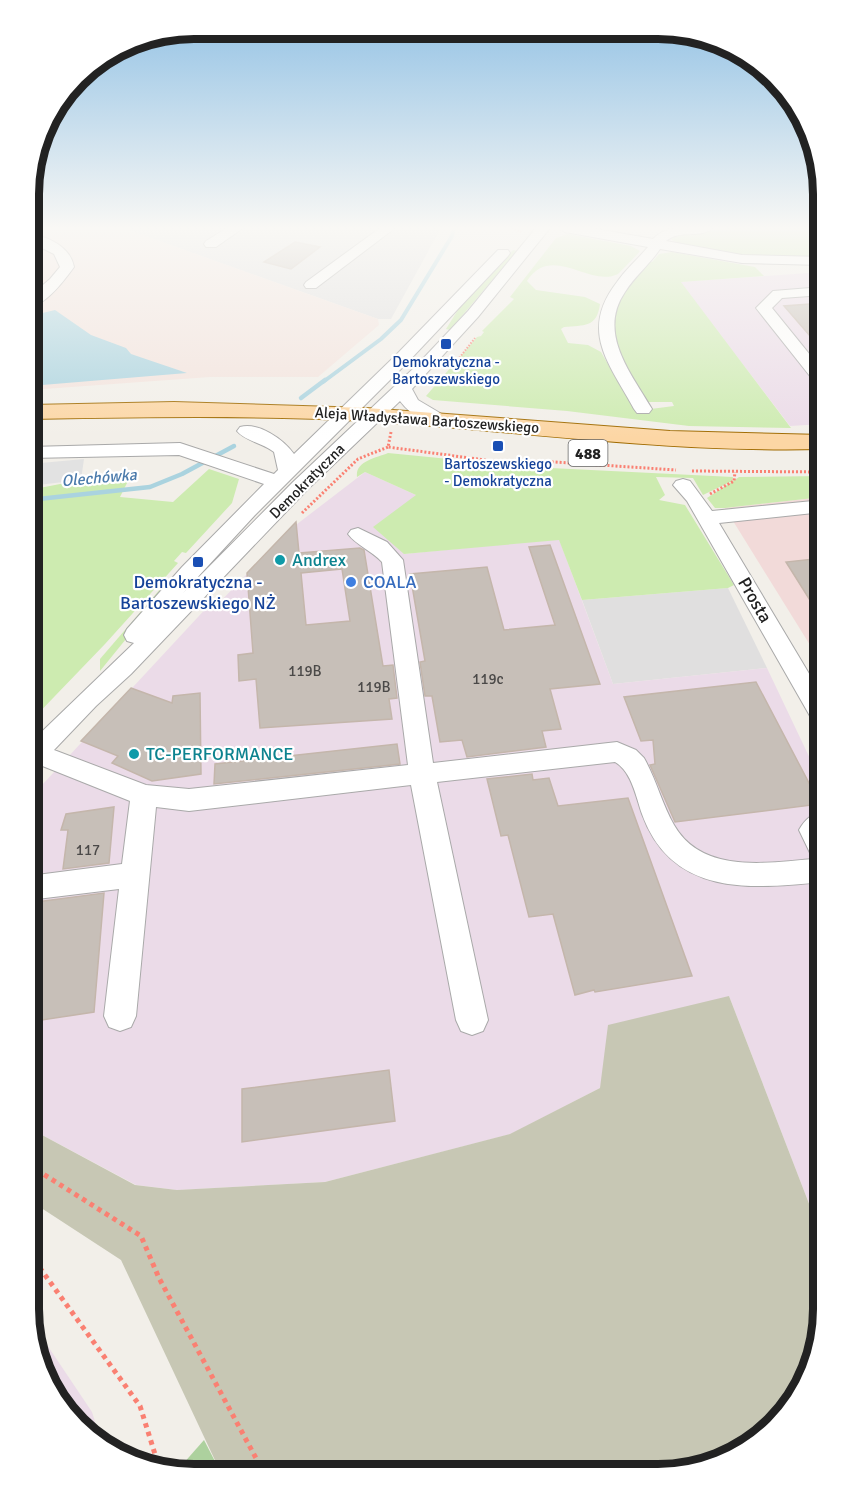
<svg xmlns="http://www.w3.org/2000/svg" width="852" height="1503" font-family="Signika,sans-serif">
	<style>
		.residential { fill: #e0dfdf }
		.commercial { fill: #f2dad9 }
		.industrial { fill: #ebdbe8 }
		.military { fill: #f3e3dd }
		.construction { fill: #c7c7b4 }
		.grass { fill: #cdebb0 }
		.forest { fill: #add19e }
		.parking { fill: #e2e2e2 }
		.water { fill: #aad3df }
		.lines { fill: none; stroke-linecap: round; stroke-linejoin: round }
		.stream-far1 { stroke: #aad3df; stroke-width: 4 }
		.stream { stroke: #aad3df; stroke-width: 4.5 }
		.building { fill: #c7bfb8; stroke: #c4b6ab; stroke-width: 1.5; fill-rule: evenodd }
		.minor-casing { stroke: #a9a9a9; stroke-width: 2 }
		.major-casing { stroke: #a06b00; stroke-width: 2 }
		.path-far2 { stroke: #fa8072; stroke-width: 2; stroke-dasharray: 1.5 1.5; stroke-linecap: butt }
		.path-far1 { stroke: #fa8072; stroke-width: 3; stroke-dasharray: 2 2; stroke-linecap: butt }
		.path { stroke: #fa8072; stroke-width: 5; stroke-dasharray: 4.5 4.5; stroke-linecap: butt }
		.minor { fill: #fff; fill-rule: evenodd }
		.major { fill: #fcd6a4; fill-rule: evenodd }
		.transit-dot { fill: #1a4fb4; stroke: #fff; stroke-width: 2 }
		.culture-dot { fill: #0f9aa8; stroke: #fff; stroke-width: 2 }
		.shop-dot { fill: #3f7fe0; stroke: #fff; stroke-width: 2 }
		.labels { text-anchor: middle; stroke-width: 4.5; stroke-linejoin: round; paint-order: stroke }
		.far-transit-label { font-size: 15px; fill: #164399; stroke: #fff }
		.far-street-label { font-size: 15px; fill: #222; stroke: #fff }
		.number-label { font-size: 15px; fill: #4b4948 }
		.shield { fill: #fff; stroke: #646464; stroke-width: 1.5 }
		.shield-label { font-size: 16px; font-weight: bold; fill: #222 }
		.far-water-label { font-size: 16px; font-style: italic; fill: #4a7aab; stroke: #fff }
		.culture-label { font-size: 18px; fill: #0d838f; stroke: #fff; text-anchor: start }
		.transit-label { font-size: 18px; fill: #164399; stroke: #fff }
		.shop-label { font-size: 18px; fill: #366cbe; stroke: #fff; text-anchor: start }
		.street-label { font-size: 18px; fill: #222; stroke: #fff }
		.rim { fill: none; stroke: #222; stroke-width: 8 }
	</style>
	<rect width="100%" height="100%" fill="#f2efe9"/>
	<!-- residential -->
	<g class="residential">
		<polygon points="123,228 441,228 391,319 378,319"/>
		<polygon points="728,588 767,668 613,684 582,600"/>
	</g>
	<!-- commercial -->
	<polygon class="commercial" points="823,497 823,666 725,508"/>
	<!-- industrial -->
	<g class="industrial">
		<polygon points="823,272 823,424 790,426 680,282"/>
		<polygon points="365,472 416,495 404,554 559,539 613,684 767,668 823,786 823,1240 729,996 600,1088 511,1134 325,1182 177,1190 136,1185 29,1128 29,799 211,603 219,603 288,531"/>
		<polygon points="31,1321 92,1412 101,1441 85,1434 37,1363"/>
	</g>
	<!-- military -->
	<polygon class="military" points="30,228 123,228 378,319 379,325 318,377 210,377 30,390"/>
	<!-- construction -->
	<polygon class="construction" points="729,996 823,1240 823,1320 789,1410 712,1466 658,1474 221,1473 121,1260 29,1200 29,1128 135,1185 177,1190 325,1182 510,1134 600,1088 608,1025"/>
	<!-- grass -->
	<g class="grass">
		<path d="M732,228H823V257C794,258 685,256 670,238L696,231Z"/>
		<path d="M568,234L631,246L640,251C638,254 619,273 618,274C589,288 552,243 527,281L536,290L585,297L600,304C597,328 584,325 564,327L561,329L568,343L588,345L601,352L635,411L674,406L672,402H648C630,373 600,334 620,299C628,286 640,275 648,262H652L659,254L672,252L755,267L764,276L681,282L791,428L689,426L567,411L433,400L426,396L477,337L481,336L484,332L482,331L514,299L510,297L556,238Z"/>
		<polygon points="513,250 517,251 450,330 446,329 461,305"/>
		<path d="M388,453L530,467L733,477L732,481L703,495L693,478L656,477L665,495L659,500L685,505L734,585L728,588L582,600L559,540L404,554L373,527L416,495L365,472L357,477C355,461 376,458 388,453Z"/>
		<polygon points="209,469 239,479 232,503 186,553 182,552 174,561 178,563 105,644 29,723 29,490 81,480 130,477 120,497 173,502"/>
		<polygon points="823,476 823,497 725,508 715,508 707,498 739,477"/>
		<polygon points="168,580 156,602 100,671 100,659"/>
	</g>
	<!-- forest -->
	<polygon class="forest" points="204,1440 221,1473 175,1473"/>
	<!-- parking -->
	<polygon class="parking" points="84,459 81,480 29,486 30,464"/>
	<!-- water -->
	<polygon class="water" points="55,310 91,335 126,348 131,354 187,373 30,386 30,368 34,364 30,357 30,316"/>
	<g class="lines">
		<!-- stream-far1 -->
		<polyline class="stream-far1" points="323,382 381,339 401,320 452,236 454,228"/>
		<!-- stream -->
		<g class="stream">
			<polyline points="301,398 325,380"/>
			<polyline points="29,500 150,487 182,474 234,446"/>
		</g>
	</g>
	<!-- building -->
	<g class="building">
		<polygon points="295,242 320,247 291,269 264,262"/>
		<polygon points="823,303 823,351 784,306"/>
		<path d="M296,522L299,553L360,548L364,550L383,666L393,665L397,698L389,699L392,719L260,728L256,679L239,681L238,655L253,653L247,573ZM342,569L350,621L306,625L301,573Z"/>
		<polygon points="550,545 600,684 550,689 561,729 542,731 546,747 467,757 462,740 440,742 432,696 425,696 420,662 425,661 410,574 487,567 504,630 555,625 529,547"/>
		<polygon points="823,558 823,621 786,562"/>
		<polygon points="756,682 820,804 675,822 650,765 655,764 653,740 641,741 624,697"/>
		<polygon points="131,688 172,703 173,696 200,693 201,774 152,781 112,763 118,756 81,741"/>
		<polygon points="397,744 400,764 214,784 215,764"/>
		<polygon points="532,774 533,780 549,778 558,806 628,798 692,976 595,992 594,990 575,995 553,914 529,917 508,835 501,836 487,779"/>
		<polygon points="114,807 109,863 63,869 68,830 61,830 66,814"/>
		<polygon points="104,893 94,1012 29,1022 29,903"/>
		<polygon points="389,1070 395,1121 242,1142 242,1089"/>
	</g>
	<g class="lines">
		<defs>
			<g id="minor">
				<polygon points="227,228 243,228 216,247 206,247 204,244 206,241"/>
				<polygon points="380,228 395,228 316,288 306,288 304,285 306,282"/>
				<path d="M536,228H550L478,317L412,389L418,400L445,416L448,420L445,424C429,428 409,413 400,401L307,490L131,674L96,706L54,750L146,785L189,789L408,765L382,562C372,551 356,545 348,534L351,530L358,528L387,542L403,560L433,763L617,742L636,750L644,758C656,779 662,804 674,825C702,874 766,863 813,859L799,830C805,819 812,814 823,811V882C751,889 672,897 642,814C636,797 632,772 615,762L437,782L488,1020L483,1031L472,1035L461,1031L456,1020L411,785L189,811L156,807L136,1016L131,1027L120,1031L109,1027L104,1016L119,889L29,900V876L122,864L130,801L40,765L29,770V744L134,643L127,641L124,635L127,629L182,567L264,484L179,455L30,458V447L180,443L274,474L278,470L274,452C263,443 245,441 237,431L240,427C259,422 283,439 294,454L395,356L498,250H508L510,253L508,256L407,363L255,515L183,593L293,482L417,365L468,311Z"/>
				<path d="M559,228H591L653,239C667,223 693,228 713,228C700,239 680,229 666,241L742,255L823,257V265L742,263L660,249C650,264 635,276 625,292C597,333 631,373 652,409L649,413H637L634,409C609,363 579,331 617,282C626,269 638,259 648,247L565,232Z"/>
				<path d="M30,233C49,238 70,246 74,267C64,281 47,303 30,308V296L50,279L60,267L54,254L30,242Z"/>
				<polygon points="823,287 823,295 782,298 772,308 823,371 823,386 817,385 756,308 773,291"/>
				<polygon points="683,479 690,481 712,511 823,500 823,512 719,523 823,697 823,726 814,723 687,501 673,485 676,481"/>
			</g>
			<path id="major" d="M174,402L367,408L670,431L823,435V449C670,453 518,431 366,421C253,415 142,417 30,419V405Z"/>
		</defs>
		<!-- minor casing -->
		<use href="#minor" class="minor-casing"/>
		<!-- major casing -->
		<use href="#major" class="major-casing"/>
		<!-- path-far2 -->
		<g class="path-far2">
			<polyline points="512,228 521,232"/>
			<polyline points="452,363 460,357 475,338"/>
		</g>
		<!-- path-far1 -->
		<g class="path-far1">
			<polyline points="391,432 388,447 507,463 555,462 676,470"/>
			<polyline points="692,471 823,472"/>
			<polyline points="710,494 734,481 735,472"/>
			<polyline points="302,513 358,459 388,447"/>
		</g>
		<!-- path -->
		<g class="path">
			<polyline points="29,1165 141,1236 159,1278 264,1473"/>
			<polyline points="29,1253 140,1406 159,1467"/>
		</g>
		<!-- minor -->
		<use href="#minor" class="minor"/>
		<!-- major -->
		<use href="#major" class="major"/>
	</g>
	<!-- sky -->
	<linearGradient id="sky" x2="0" y2="1"><stop stop-color="#8fc0e4"/><stop offset="0.52" stop-color="#f9f8f5"/><stop offset="1" stop-color="#f9f8f5" stop-opacity="0"/></linearGradient>
	<rect width="852" height="439" fill="url(#sky)"/>
	<!-- markers -->
	<g class="transit-dot">
		<rect x="440" y="338" width="12" height="12" rx="3"/>
		<rect x="492" y="440" width="12" height="12" rx="3"/>
		<rect x="192" y="556" width="12" height="12" rx="3"/>
	</g>
	<g class="culture-dot">
		<circle cx="280" cy="560" r="6"/>
		<circle cx="134" cy="754" r="6"/>
	</g>
	<circle class="shop-dot" cx="351" cy="582" r="6"/>
	<g class="labels">
		<!-- far-transit labels -->
		<g class="far-transit-label">
			<text x="446" y="367">Demokratyczna -<tspan x="446" dy="17">Bartoszewskiego</tspan></text>
			<text x="498" y="469">Bartoszewskiego<tspan x="498" dy="17">- Demokratyczna</tspan></text>
		</g>
		<!-- far-street labels -->
		<g class="far-street-label">
			<text transform="translate(427 420) rotate(4)" y="5">Aleja Władysława Bartoszewskiego</text>
			<text transform="translate(307 481) rotate(-45)" y="5">Demokratyczna</text>
		</g>
		<!-- number labels -->
		<g class="number-label">
			<text x="305" y="676">119B</text>
			<text x="488" y="684">119c</text>
			<text x="374" y="692">119B</text>
			<text x="88" y="855">117</text>
		</g>
		<!-- shield labels -->
		<rect class="shield" x="568.5" y="440" width="39" height="26" rx="4.5"/>
		<g class="shield-label">
			<text x="588" y="459">488</text>
		</g>
		<!-- far-water labels -->
		<g class="far-water-label">
			<text transform="translate(99 477) rotate(-5)" y="6">Olechówka</text>
		</g>
		<!-- culture labels -->
		<g class="culture-label">
			<text x="292" y="566">Andrex</text>
			<text x="146" y="760">TC-PERFORMANCE</text>
		</g>
		<!-- transit labels -->
		<g class="transit-label">
			<text x="198" y="588">Demokratyczna -<tspan x="198" dy="21">Bartoszewskiego NŻ</tspan></text>
		</g>
		<!-- shop labels -->
		<g class="shop-label">
			<text x="363" y="588">COALA</text>
		</g>
		<!-- street labels -->
		<g class="street-label">
			<text transform="translate(755 600) rotate(60)" y="6">Prosta</text>
		</g>
	</g>
	<!-- crop -->
	<path d="M0 0H852V1503H0ZM194 39H658A155 155 0 0 1 813 194V1309A155 155 0 0 1 658 1464H194A155 155 0 0 1 39 1309V194A155 155 0 0 1 194 39Z" fill="#fff" fill-rule="evenodd"/>
	<path class="rim" d="M194 39H658A155 155 0 0 1 813 194V1309A155 155 0 0 1 658 1464H194A155 155 0 0 1 39 1309V194A155 155 0 0 1 194 39Z"/>
</svg>
